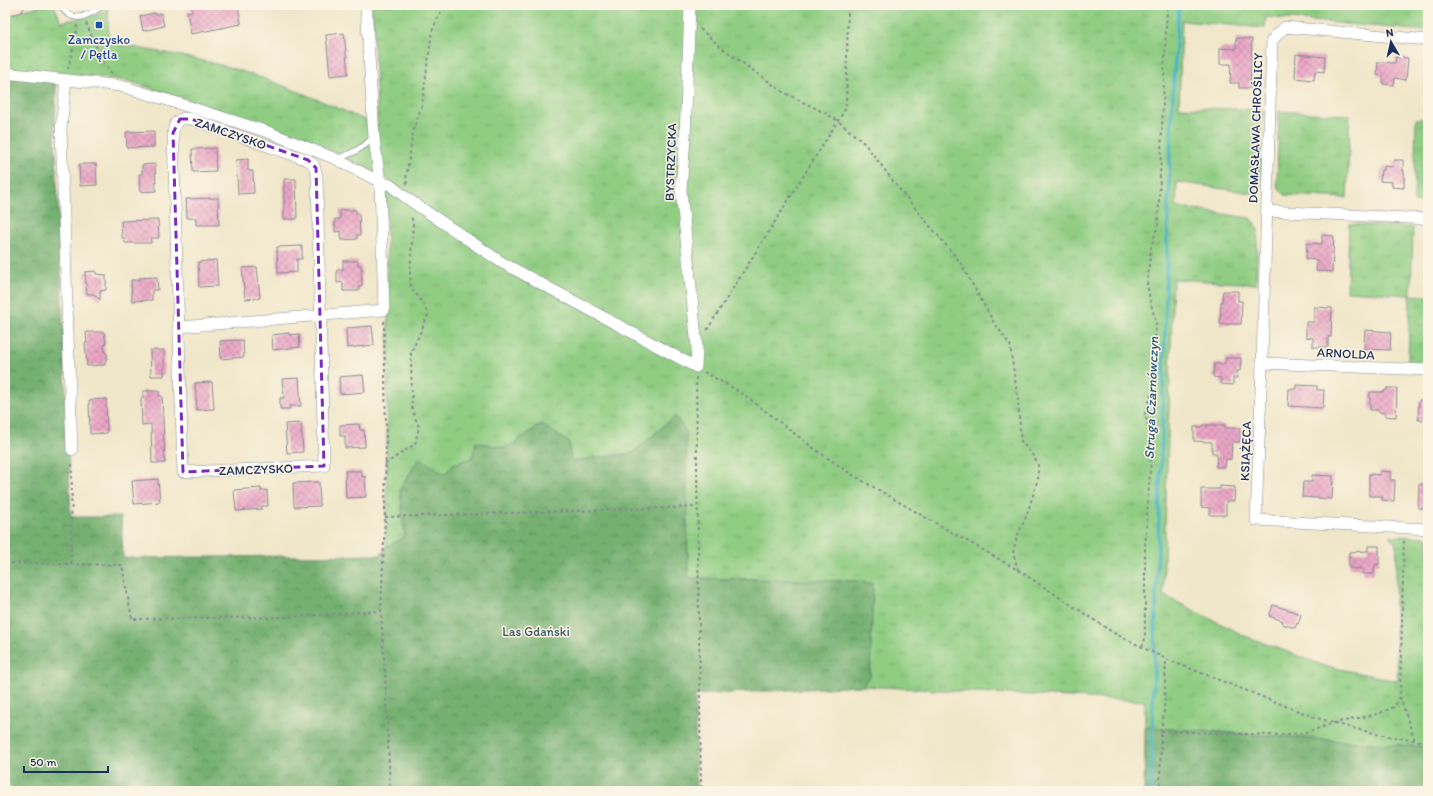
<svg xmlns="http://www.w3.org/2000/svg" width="1433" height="796" font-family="Itim,sans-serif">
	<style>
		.grass { fill: url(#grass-tufts); stroke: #567e70 }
		.forest { fill: url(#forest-crowns); stroke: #487068 }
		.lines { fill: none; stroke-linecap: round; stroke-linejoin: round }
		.stream { stroke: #46b4c2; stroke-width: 3.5 }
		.building { fill: url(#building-cross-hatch) }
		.lane-casing { stroke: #868a94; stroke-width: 7 }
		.street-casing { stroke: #868a94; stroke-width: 12 }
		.secondary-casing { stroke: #868a94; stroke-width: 18 }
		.path { stroke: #868a94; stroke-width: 2; stroke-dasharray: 3 3; stroke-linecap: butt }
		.lane { stroke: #fff; stroke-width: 5.5 }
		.street { stroke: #fff; stroke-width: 11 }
		.secondary { stroke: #fde4d1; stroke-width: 16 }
		.marked { fill: none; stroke: #7b2cbf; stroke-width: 3; stroke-dasharray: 8 5; stroke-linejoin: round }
		.transit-dot { fill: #1a4fb4; stroke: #fcf5e5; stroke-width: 1.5 }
		.labels { text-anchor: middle; stroke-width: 3; stroke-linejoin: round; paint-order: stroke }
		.transit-label { font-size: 13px; fill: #164399; stroke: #fcf5e5 }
		.street-label { font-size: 13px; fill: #1b2f5e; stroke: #fcf5e5 }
		.park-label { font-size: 13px; fill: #385667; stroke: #fcf5e5 }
		.water-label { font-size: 14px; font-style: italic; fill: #28577c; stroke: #fcf5e5 }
	</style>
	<defs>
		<pattern id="grass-tufts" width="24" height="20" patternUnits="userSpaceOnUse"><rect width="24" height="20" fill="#90cd83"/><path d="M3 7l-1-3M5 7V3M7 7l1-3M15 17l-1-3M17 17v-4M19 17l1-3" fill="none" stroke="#7cb074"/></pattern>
		<pattern id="forest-crowns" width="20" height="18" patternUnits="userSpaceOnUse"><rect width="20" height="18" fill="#74b071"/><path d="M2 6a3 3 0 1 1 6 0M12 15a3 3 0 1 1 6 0" fill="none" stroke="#5e9060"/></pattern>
		<pattern id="building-cross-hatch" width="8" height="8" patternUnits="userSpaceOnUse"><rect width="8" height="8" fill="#eca6c6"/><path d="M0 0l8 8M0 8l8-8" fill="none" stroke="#be88a4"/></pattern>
	</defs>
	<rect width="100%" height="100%" fill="#fcf5e5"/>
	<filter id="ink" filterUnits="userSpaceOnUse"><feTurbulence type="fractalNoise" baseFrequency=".025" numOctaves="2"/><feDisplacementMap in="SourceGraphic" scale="8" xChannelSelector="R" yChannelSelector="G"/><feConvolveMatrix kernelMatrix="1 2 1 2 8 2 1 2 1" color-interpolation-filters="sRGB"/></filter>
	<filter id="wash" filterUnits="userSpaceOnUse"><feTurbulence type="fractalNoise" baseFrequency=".012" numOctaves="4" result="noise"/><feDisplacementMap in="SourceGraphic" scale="16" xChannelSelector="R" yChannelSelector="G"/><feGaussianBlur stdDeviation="0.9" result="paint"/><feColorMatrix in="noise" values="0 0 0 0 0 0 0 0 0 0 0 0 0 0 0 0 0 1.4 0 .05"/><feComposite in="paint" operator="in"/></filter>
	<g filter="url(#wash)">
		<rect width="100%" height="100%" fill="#f0e6c9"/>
		<!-- grass -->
		<g class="grass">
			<path d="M50,5H54L61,22L96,15L108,9L109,43C148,50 187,56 225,66C277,81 329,104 378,126L372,5H1428V31L1266,17L1265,28L1182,21L1179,107L1263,110L1260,185L1252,193L1177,182L1176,207L1250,218L1258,227L1256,284L1173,279L1163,595L1245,636L1325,666L1398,681L1395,608L1397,544L1389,536L1428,537V747L1145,727V701L862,686L870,676L859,581L688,578L687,519L675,416L633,453L571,461L541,424L507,448L476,443L472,459L453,464L445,474L400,489L405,538L386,547L388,313L386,197L391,181L326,148L268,125L128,81L57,72L56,82L5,77V13Z"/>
			<polygon points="1279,111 1350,115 1347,198 1285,195 1277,186"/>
			<polygon points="1416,119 1428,119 1428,203 1414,202"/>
			<polygon points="1349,224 1413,227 1411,295 1428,296 1428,365 1408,362 1410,295 1347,291"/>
		</g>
		<!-- forest -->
		<g class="forest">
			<polygon points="5,77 56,82 55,133 71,517 121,517 123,558 381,555 386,547 405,537 400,489 419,458 445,474 453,464 472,458 476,442 507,448 541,424 569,442 571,461 633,453 675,416 686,432 688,578 859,581 873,584 870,676 862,686 695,695 696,791 15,791 5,784"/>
			<polygon points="1145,727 1428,747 1428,791 1144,791"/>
		</g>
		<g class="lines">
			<!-- stream -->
			<path class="stream" d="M1151,791C1153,661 1159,530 1163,400C1167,268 1168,136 1179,5"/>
		</g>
		<g id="blocks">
			<!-- building -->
			<g class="building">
				<polygon points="191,5 238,5 241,24 191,34 187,12 192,11"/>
				<polygon points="155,13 155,15 161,13 164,26 143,31 140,16"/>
				<polygon points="344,33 348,74 330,76 326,35"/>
				<polygon points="1236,38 1252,39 1250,88 1239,88 1239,83 1230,83 1231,64 1220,64 1220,48 1236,49"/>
				<polygon points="1296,54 1325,57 1324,72 1315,71 1314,80 1295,78"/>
				<polygon points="1396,57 1408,58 1406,80 1395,78 1394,85 1383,84 1383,76 1377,75 1378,62 1395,63"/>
				<polygon points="154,131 154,147 127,148 126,132"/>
				<polygon points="215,148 216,171 193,172 192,149"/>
				<polygon points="248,159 248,171 253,171 254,193 238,194 236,160"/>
				<polygon points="1394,160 1403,160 1403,171 1404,171 1404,188 1392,187 1392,182 1380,181 1381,170 1384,170 1384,166 1393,167"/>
				<polygon points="79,164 96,164 97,185 80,186"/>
				<polygon points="155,164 156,191 140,192 139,174 142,174 142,165"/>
				<polygon points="284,179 296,179 297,219 284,219"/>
				<polygon points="218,198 219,225 196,225 196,218 187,218 186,199"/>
				<polygon points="340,210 356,210 356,214 359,214 360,235 357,235 357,239 341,240 341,231 335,232 335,219 340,219"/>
				<polygon points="158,220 159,238 151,238 151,243 125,243 124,238 122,238 121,221"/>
				<polygon points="1322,235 1334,236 1332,272 1316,271 1317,260 1306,259 1307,243 1322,244"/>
				<polygon points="302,246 302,259 297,259 297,272 278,273 277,247"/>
				<polygon points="216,260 218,286 199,287 198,262"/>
				<polygon points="343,261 358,261 358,265 361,265 362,286 359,286 359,291 343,291 343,282 337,283 337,270 343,270"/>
				<polygon points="257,267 260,298 245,299 242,268"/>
				<polygon points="96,271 96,274 106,275 106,290 100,291 100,300 94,294 87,294 85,272"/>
				<polygon points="157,277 158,290 152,290 152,300 132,301 131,280 139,280 139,278"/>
				<polygon points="1223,291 1238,291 1238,301 1242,301 1241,324 1220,324 1221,302 1222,302"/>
				<polygon points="1314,307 1332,308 1331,337 1328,337 1328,347 1313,347 1313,338 1306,337 1306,322 1314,322"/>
				<polygon points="372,326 374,345 347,348 346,328"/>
				<polygon points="1365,330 1391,332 1390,350 1364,349"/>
				<polygon points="86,332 104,332 106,343 104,345 105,352 107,354 107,359 105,361 105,365 87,366 85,343 87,343"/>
				<polygon points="289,333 289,335 299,334 300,347 273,350 272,335"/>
				<polygon points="243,340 244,357 221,359 220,341"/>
				<polygon points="150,350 164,350 164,376 151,376"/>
				<polygon points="1225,358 1241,358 1240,371 1237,371 1237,378 1233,378 1233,385 1221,384 1221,378 1213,377 1214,364 1225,364"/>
				<polygon points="363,375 365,392 340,394 339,377"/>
				<polygon points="299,378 301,406 289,406 290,409 280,409 280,398 284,398 282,379"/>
				<polygon points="212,382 214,409 197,410 195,383"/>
				<polygon points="1296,385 1317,386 1317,390 1324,390 1323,408 1288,406 1289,389 1296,389"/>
				<polygon points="1387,388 1397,388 1396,417 1385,416 1385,413 1379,412 1379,410 1370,410 1370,392 1384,392 1384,391 1386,391"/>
				<polygon points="143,391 159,391 159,396 162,396 165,463 152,463 151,424 142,425 141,398 143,398"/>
				<polygon points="106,399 107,433 90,434 89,400"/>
				<polygon points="1419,400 1428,400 1428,420 1418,420"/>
				<polygon points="301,423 303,452 287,453 285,424"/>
				<polygon points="359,424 360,430 364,430 365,447 345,448 345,436 340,436 340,425"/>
				<polygon points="1202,425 1225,425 1225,428 1240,428 1240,442 1232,442 1231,459 1226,459 1225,467 1216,467 1217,453 1212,453 1212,442 1194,441 1194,427 1202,427"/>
				<polygon points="345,471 362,471 362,477 365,476 366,497 346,498"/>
				<polygon points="1380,471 1391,472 1390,480 1395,480 1394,501 1382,500 1382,496 1369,496 1369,474 1380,475"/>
				<polygon points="1312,475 1333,476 1332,499 1302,497 1303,482 1312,482"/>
				<polygon points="158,479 160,502 134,504 132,481"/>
				<polygon points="319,482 320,506 294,507 293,483"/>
				<polygon points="1419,484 1428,485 1428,509 1418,508"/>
				<polygon points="1220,486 1235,487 1234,501 1226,501 1226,515 1210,515 1210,508 1201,507 1201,489 1220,489"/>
				<polygon points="261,488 261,491 267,490 268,506 261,506 262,509 236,511 234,490"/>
				<polygon points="1368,546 1379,546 1379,564 1375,564 1374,574 1363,574 1363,569 1349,568 1349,552 1368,551"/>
				<polygon points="1273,605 1301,614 1298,624 1297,623 1295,628 1282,624 1283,621 1269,616"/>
			</g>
		</g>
	</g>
	<g filter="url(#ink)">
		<use href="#blocks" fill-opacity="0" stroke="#868a94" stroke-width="1"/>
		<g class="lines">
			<defs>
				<g id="lane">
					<path d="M60,5C74,26 86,16 104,5"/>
					<path d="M336,159C351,154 362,149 373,138"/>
				</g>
				<g id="street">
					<polyline points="1428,40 1285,27 1272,40 1262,363 1256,520 1428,529"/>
					<polyline points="5,73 121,86 177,103 268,132 336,159 380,182 390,185 408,199 501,262 696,367 697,347 681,190 685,138 690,5"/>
					<polyline points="66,80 61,129 72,450"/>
					<path d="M184,118L191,119L308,160L314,165L317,176L324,466L183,472L173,133C174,125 176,120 184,118Z"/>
					<polyline points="1267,211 1428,219"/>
					<polyline points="179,327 384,310 380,182 374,138 366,5"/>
					<polyline points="1262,363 1428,370"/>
				</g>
				<polyline id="secondary" points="5,7 16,5"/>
			</defs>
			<!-- lane casing -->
			<use href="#lane" class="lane-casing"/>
			<!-- street casing -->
			<use href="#street" class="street-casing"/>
			<!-- secondary casing -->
			<use href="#secondary" class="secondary-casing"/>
			<!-- path -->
			<g class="path">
				<polyline points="86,23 102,60 112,74"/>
				<polyline points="700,29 722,48 783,92 827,114 838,121 865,144 900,190 960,262 993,321 1010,345 1018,401 1021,441 1034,457 1038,465 1038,479 1028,511 1016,540 1013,553 1018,570"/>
				<polyline points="68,69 75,40 77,25"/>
				<polyline points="407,184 406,179 413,131 422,105 432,31 444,5"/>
				<polyline points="384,321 386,434 385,517 381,611 385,673 390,791"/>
				<polyline points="707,330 846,108 848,5"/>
				<path d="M704,372L742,393L816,450L851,474L918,513L1018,570L1114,633L1166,659L1311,716C1349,728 1389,738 1428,742"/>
				<polyline points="696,377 701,791"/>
				<polyline points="385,464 415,444 419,427 412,410 411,353 428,315 424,305 411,287 410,275 413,224 411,215"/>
				<polyline points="385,517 697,507"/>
				<polyline points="5,563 122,565 132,619 287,617 381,611"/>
				<polyline points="71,563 72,461"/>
				<polyline points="1142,647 1145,639 1145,546 1151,457 1150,434 1145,414 1154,386 1156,321 1152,309 1147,284 1151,247 1158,225 1167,5"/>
				<polyline points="1400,697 1415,741"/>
				<polyline points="1161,731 1272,735 1304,733 1334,723 1378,714 1394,707 1400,697 1404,538"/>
				<polyline points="1160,791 1161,731 1164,712 1166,659"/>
			</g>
			<!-- lane -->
			<use href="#lane" class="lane"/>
			<!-- street -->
			<use href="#street" class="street"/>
			<!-- secondary -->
			<use href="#secondary" class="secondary"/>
		</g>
	</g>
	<!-- marked area -->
	<path class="marked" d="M180,119H191L308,160L316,168L324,466L183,472L173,133Z"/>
	<!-- markers -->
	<rect class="transit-dot" x="95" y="21" width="8" height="8" rx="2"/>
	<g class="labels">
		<!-- transit labels -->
		<g class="transit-label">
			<text x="99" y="44">Zamczysko<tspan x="99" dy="15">/ Pętla</tspan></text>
		</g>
		<!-- street labels -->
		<g class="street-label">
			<text transform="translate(1255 128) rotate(-88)" y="5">DOMASŁAWA CHROŚLICY</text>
			<text transform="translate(231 133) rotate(19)" y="5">ZAMCZYSKO</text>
			<text transform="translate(670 162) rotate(-88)" y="5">BYSTRZYCKA</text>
			<text transform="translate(1346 353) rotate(3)" y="5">ARNOLDA</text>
			<text transform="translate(1245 451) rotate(-88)" y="5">KSIĄŻĘCA</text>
			<text transform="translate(256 469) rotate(-2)" y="5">ZAMCZYSKO</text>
		</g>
		<!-- park labels -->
		<g class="park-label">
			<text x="536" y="636">Las Gdański</text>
		</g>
		<!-- water labels -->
		<g class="water-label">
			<text transform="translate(1151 398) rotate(-88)" y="5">Struga Czarnówczyn</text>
		</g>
	</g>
	<!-- margin -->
	<rect width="1433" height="796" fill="none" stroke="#fcf5e5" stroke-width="20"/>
	<!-- north arrow -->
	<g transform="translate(1391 42) rotate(351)" stroke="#fcf5e5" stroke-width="3" paint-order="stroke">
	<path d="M0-3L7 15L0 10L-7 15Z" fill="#1b2f5e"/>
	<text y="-6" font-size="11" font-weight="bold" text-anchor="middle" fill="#1b2f5e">N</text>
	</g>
	<!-- scale -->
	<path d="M24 766v6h84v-6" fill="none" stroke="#1b2f5e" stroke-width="2"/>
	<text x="30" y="766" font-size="12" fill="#1b2f5e" stroke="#fcf5e5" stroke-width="3" paint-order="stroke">50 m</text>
</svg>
